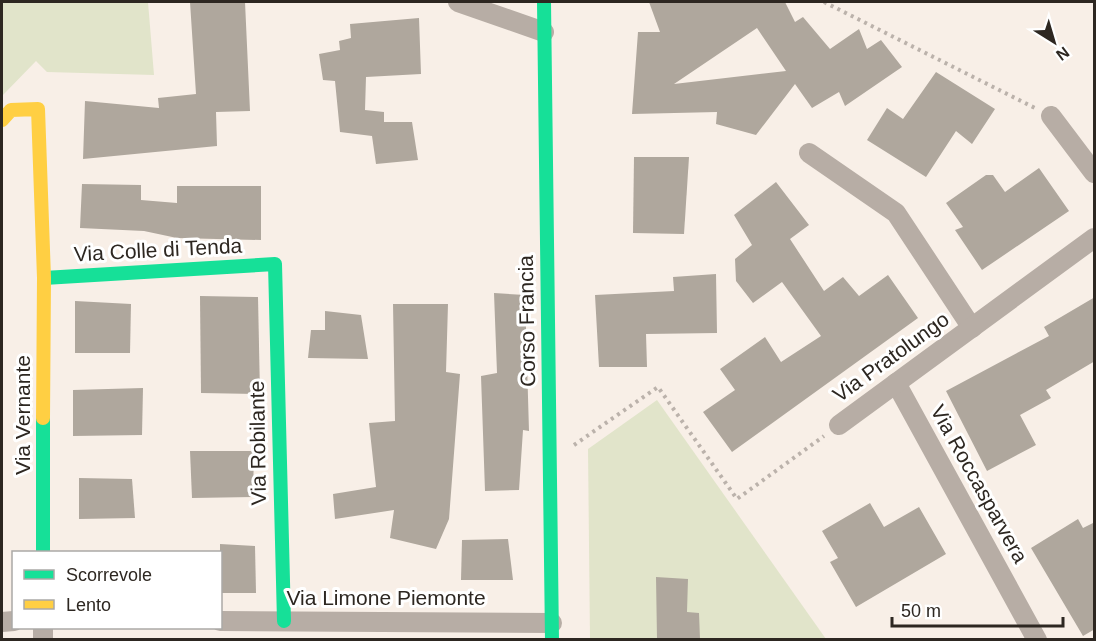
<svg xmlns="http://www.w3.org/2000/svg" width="1096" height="641" font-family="Helvetica,sans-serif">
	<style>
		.green { fill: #e1e4ca }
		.building { fill: #afa79d; fill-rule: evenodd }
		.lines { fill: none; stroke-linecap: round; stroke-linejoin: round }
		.path { stroke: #bbb2ab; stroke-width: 4; stroke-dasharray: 3 4.5; stroke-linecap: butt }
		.street { stroke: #b7ada5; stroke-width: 20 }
		.fast { stroke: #16e098; stroke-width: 14 }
		.slow { stroke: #ffcf43; stroke-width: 14 }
		.labels { text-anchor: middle; stroke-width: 6; stroke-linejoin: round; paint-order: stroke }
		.street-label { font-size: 21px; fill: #2d2721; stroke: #fff }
	</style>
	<rect width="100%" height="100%" fill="#f8efe7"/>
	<!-- green -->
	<g class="green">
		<polygon points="2,2 148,2 154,75 47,72 36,61 2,96"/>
		<polygon points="657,400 826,639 590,639 588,449"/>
	</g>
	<!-- building -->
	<g class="building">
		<polygon points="190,2 245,2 250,111 216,112 217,146 83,159 85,101 159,108 158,98 196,94"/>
		<path d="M649,2H785L795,22L803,17L830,49L859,29L867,49L881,40L902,67L845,106L839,92L812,108L795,84L756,135L716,124L717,112L632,114L638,32H660ZM757,28L786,71L674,84Z"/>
		<polygon points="419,18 421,74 366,77 365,110 384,112 384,122 412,122 418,160 376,164 372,136 340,132 335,81 323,80 319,54 340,50 339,41 351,38 350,24"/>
		<polygon points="936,72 995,109 972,144 956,131 926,177 867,140 887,108 903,119"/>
		<polygon points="634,157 689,157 684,234 633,233"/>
		<polygon points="1039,168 1069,211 982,270 955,230 963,227 946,203 986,175 993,175 1005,192"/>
		<polygon points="776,182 809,225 790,239 824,291 843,277 859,296 888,275 918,318 732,452 703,412 735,390 720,369 765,337 781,362 821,336 782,282 753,303 736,281 735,259 752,245 734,215"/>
		<polygon points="82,184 141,185 141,200 177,203 177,186 261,186 261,240 177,238 144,231 80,228"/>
		<polygon points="716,274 717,333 646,334 647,367 599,367 595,295 674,291 673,277"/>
		<polygon points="494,293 525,295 529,431 523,430 519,490 485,491 481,376 497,373"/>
		<polygon points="200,296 258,297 260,394 201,393"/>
		<polygon points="1095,297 1095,361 1046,390 1051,398 1020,415 1036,445 987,471 946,391 1049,336 1044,327"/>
		<polygon points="75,301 131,304 130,353 75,353"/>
		<polygon points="393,304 448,304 446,372 460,374 449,519 436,549 390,538 394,510 335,519 333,494 376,487 369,423 395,421"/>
		<polygon points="325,311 361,315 368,359 308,358 311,330 325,330"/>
		<polygon points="143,388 142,435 73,436 73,390"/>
		<polygon points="190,451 254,451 253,497 192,498"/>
		<polygon points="79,478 132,479 135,518 79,519"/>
		<polygon points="870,503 884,527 919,507 946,554 856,607 830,562 838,558 822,531"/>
		<polygon points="1078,519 1083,528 1095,522 1095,629 1083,636 1031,548"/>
		<polygon points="508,539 513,580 461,580 462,540"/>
		<polygon points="220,544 255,546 256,593 220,593"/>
		<polygon points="656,577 688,579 687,612 699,613 700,639 657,639"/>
	</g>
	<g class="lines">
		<!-- path -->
		<g class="path">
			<polyline points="824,2 1035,108"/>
			<polyline points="574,445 658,387 737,499 824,436"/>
		</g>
		<!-- street -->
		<g class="street">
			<polyline points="458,2 544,32"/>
			<polyline points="1051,116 1094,173"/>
			<polyline points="809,153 896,213 972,328"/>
			<polyline points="896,383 1037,640"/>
			<polyline points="839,425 1094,238"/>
			<polyline points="220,621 552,623"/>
			<polyline points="2,622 14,621"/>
			<polyline points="43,640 43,628"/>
		</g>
		<!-- fast -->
		<g class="fast">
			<polyline points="544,2 552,640"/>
			<polyline points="44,278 275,264 284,621"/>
			<polyline points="43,552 43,418"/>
		</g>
		<!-- slow -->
		<polyline class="slow" points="2,120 11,110 38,109 44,278 43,418"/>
	</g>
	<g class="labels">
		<!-- street labels -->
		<g class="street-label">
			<text transform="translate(158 250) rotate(-3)" y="7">Via Colle di Tenda</text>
			<text transform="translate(527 321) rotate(-91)" y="7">Corso Francia</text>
			<text transform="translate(891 357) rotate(-36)" y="7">Via Pratolungo</text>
			<text transform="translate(23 415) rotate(-90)" y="7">Via Vernante</text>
			<text transform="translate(258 443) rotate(-91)" y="7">Via Robilante</text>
			<text transform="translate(979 484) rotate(61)" y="7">Via Roccasparvera</text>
			<text x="386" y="605">Via Limone Piemonte</text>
		</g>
	</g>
	<!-- border -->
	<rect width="1096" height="641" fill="none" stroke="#2d2721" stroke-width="6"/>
	<!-- legend -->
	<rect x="12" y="551" width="210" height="78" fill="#ffffff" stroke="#aba9a6" stroke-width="1.5"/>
	<rect x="24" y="570" width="30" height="9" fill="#16e098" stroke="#aba9a6" stroke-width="1.5"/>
	<text x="66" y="581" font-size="18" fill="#2d2721">Scorrevole</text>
	<rect x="24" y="600" width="30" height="9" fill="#ffcf43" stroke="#aba9a6" stroke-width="1.5"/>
	<text x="66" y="611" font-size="18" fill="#2d2721">Lento</text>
	<!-- north arrow -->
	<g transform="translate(1054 42) rotate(143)" stroke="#ffffff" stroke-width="4.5" paint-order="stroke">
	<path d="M0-4.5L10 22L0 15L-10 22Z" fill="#2d2721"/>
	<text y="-9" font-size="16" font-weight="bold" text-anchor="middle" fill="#2d2721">N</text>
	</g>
	<!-- scale -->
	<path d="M892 617v9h171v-9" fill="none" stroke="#2d2721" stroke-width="3"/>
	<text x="901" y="617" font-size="18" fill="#2d2721" stroke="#ffffff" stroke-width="4.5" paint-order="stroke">50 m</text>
</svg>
